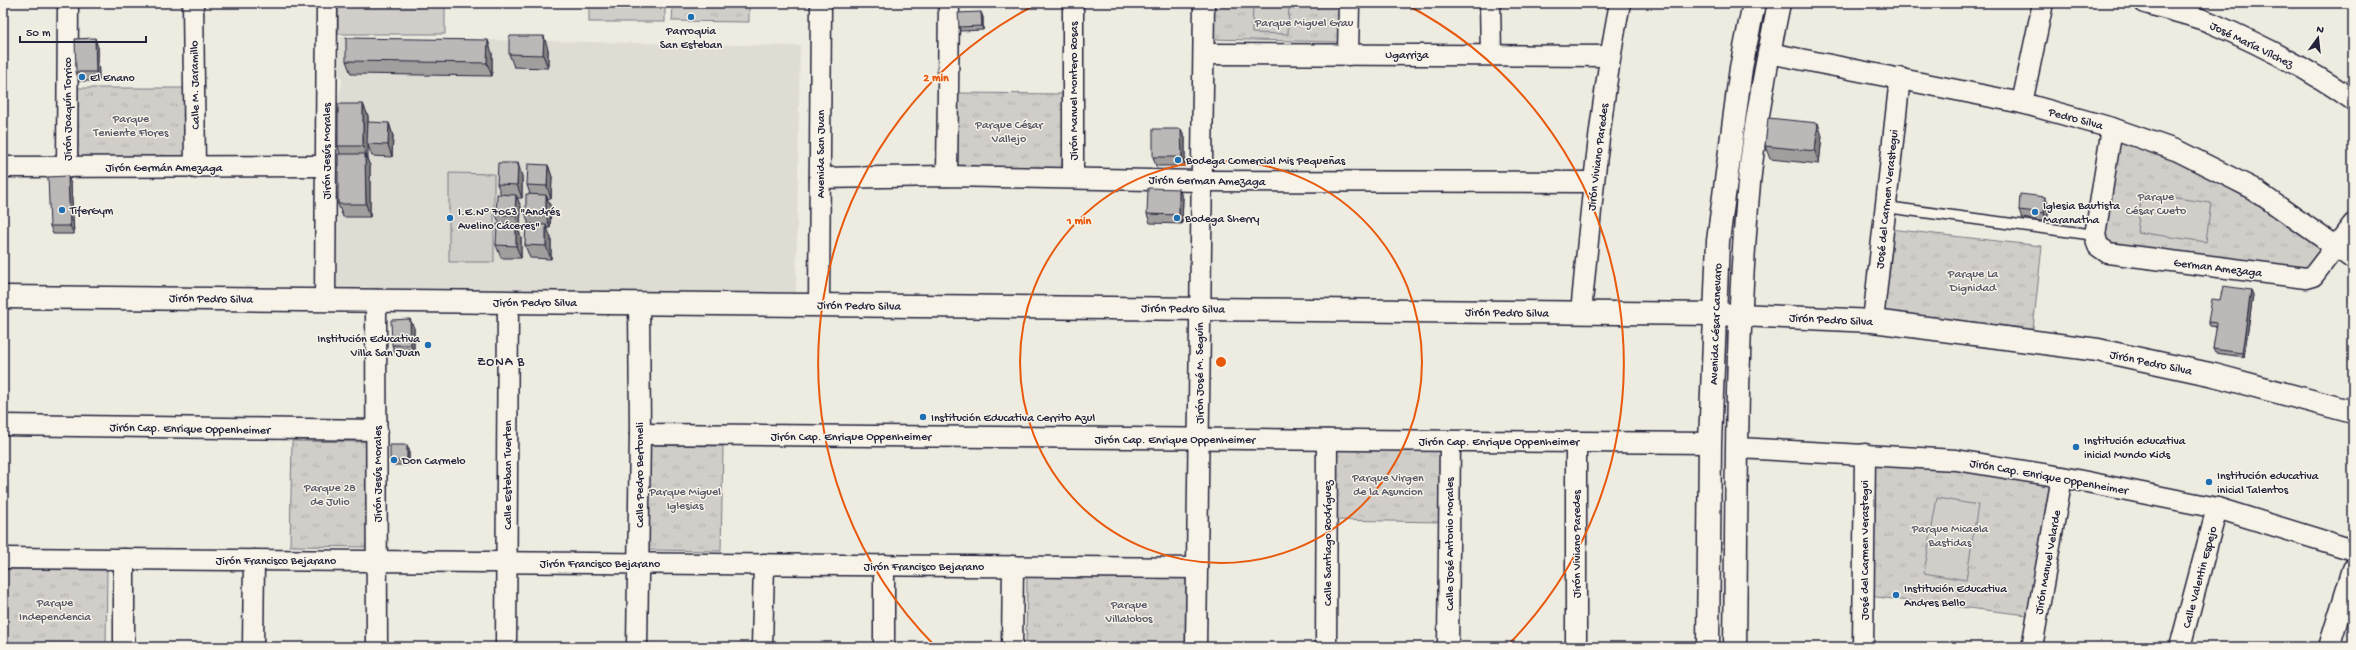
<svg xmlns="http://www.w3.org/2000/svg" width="2356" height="650" font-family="'Gochi Hand',sans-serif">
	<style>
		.built { fill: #dfdcd4 }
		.grass { fill: url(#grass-tufts); stroke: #7a7882 }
		.garden { fill: #d1cdc9; stroke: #7a7882 }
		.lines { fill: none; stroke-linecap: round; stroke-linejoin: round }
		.service-casing { stroke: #22223b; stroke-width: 13 }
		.minor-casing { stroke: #22223b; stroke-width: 23 }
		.tertiary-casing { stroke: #22223b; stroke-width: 25 }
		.secondary-casing { stroke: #22223b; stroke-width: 25 }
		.service { stroke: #f7f3e8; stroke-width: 10 }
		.minor { stroke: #f7f3e8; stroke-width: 20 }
		.tertiary { stroke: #f7f3e8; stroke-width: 22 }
		.secondary { stroke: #f7f3e8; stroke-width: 22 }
		.wall { fill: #a19e9d; stroke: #22223b }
		.shaded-wall { fill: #838180; stroke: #22223b }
		.building { fill: #bbb8b7; stroke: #22223b }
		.ring { fill: none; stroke: #e8590c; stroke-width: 2 }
		.poi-dot { fill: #1f6fb2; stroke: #f7f3e8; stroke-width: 1.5 }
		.labels { text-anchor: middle; stroke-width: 3; stroke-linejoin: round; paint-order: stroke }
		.park-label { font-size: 12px; fill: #575566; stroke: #f7f3e8 }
		.poi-label { font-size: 12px; fill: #22223b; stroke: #f7f3e8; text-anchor: start }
		.street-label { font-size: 12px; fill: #22223b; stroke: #f7f3e8 }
		.neighbourhood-label { font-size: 13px; letter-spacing: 1px; fill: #22223b; stroke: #f7f3e8 }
		.centre { fill: #e8590c; stroke: #f7f3e8; stroke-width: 2 }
		.ring-label { font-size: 12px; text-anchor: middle; font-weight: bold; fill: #e8590c; stroke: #f7f3e8; stroke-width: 3; stroke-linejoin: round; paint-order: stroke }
	</style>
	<defs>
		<pattern id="grass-tufts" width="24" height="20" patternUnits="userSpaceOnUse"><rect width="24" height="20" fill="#d1cdc9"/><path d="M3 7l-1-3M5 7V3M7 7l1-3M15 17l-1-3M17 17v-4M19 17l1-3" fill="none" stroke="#b3b0ae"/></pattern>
	</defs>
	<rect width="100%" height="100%" fill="#eeebe1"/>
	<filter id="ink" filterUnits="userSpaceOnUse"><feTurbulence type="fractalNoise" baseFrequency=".025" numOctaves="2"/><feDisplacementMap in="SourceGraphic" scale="8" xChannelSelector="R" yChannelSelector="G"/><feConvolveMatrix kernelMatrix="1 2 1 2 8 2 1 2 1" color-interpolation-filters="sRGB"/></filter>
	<g filter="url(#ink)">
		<!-- built -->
		<polygon class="built" points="340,37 800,46 796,295 335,290 338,114 339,93 342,85 342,79 338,74"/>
		<!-- grass -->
		<g class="grass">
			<polygon points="673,3 749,3 749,22 672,21"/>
			<polygon points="1211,3 1339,3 1338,42 1210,39"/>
			<polygon points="78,88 185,88 185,162 78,161"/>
			<polygon points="956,93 1063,94 1062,169 956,168"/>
			<path d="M2118,139C2193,163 2258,202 2320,249L2304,271L2110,246L2102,237Z"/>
			<polygon points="1890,229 2042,246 2033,329 1881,311"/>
			<polygon points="292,441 369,442 368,547 290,546"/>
			<polygon points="649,445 723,446 721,551 647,550"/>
			<polygon points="1334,446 1442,448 1441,522 1334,520"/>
			<polygon points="1873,460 1963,466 2050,483 2027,615 1868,596"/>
			<polygon points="3,569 107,570 106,647 3,647"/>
			<polygon points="1027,574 1186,576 1185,647 1026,647"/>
		</g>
		<!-- garden -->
		<g class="garden">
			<rect x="338" y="3" width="107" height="31"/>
			<rect x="589" y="3" width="76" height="19"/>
			<polygon points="1253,3 1289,3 1288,34 1252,33"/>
			<polygon points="449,173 494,174 494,262 449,262"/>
			<polygon points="2142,193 2211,203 2206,242 2137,232"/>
			<polygon points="1937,498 1978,505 1966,580 1924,573"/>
		</g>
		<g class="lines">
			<defs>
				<polyline id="service" points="1886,207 2095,235"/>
				<g id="minor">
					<polyline points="193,3 195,168"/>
					<polyline points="1073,3 1073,178"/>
					<polyline points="1490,3 1491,54"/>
					<path d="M2145,3C2166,9 2188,14 2209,22C2258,43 2309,69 2353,100"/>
					<polyline points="1769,53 2022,103 2112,128 2178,151 2252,188 2353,259"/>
					<polyline points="1204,54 1610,56"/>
					<polyline points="1348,55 1349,3"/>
					<polyline points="2022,103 2043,3"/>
					<polyline points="2112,128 2095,235 2098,246 2108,253 2306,278 2313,276 2353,224"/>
					<polyline points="3,167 326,166"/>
					<polyline points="67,168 68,3"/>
					<polyline points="947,176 949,3"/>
					<polyline points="820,178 947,176 1201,181 1593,182"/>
					<polyline points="325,299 327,3"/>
					<polyline points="376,300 377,647"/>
					<polyline points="819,305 821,3"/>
					<path d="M1581,313C1591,209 1600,105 1620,3"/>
					<polyline points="1873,321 1900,78"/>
					<polyline points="3,425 377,430"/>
					<polyline points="640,434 1710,443"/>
					<polyline points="1738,448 1956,460 2062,477 2217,508 2353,550"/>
					<polyline points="3,558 1197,568"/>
					<polyline points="884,565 884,647"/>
					<polyline points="124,647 124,559"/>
					<polyline points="253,647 254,560"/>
					<polyline points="506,647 508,303"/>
					<polyline points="637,647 640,434 639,303"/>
					<polyline points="762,647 764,564"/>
					<polyline points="1012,647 1013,566"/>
					<polyline points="1196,647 1204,3"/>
					<polyline points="1326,647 1327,440"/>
					<polyline points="1448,647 1450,441"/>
					<polyline points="1576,647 1576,442"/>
					<polyline points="1863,647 1865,454"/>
					<polyline points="2032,647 2062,477"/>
					<polyline points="2180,647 2217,508"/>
					<polyline points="2329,647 2353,569"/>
				</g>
				<polyline id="tertiary" points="3,297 1716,314 1873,321 2098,350 2214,375 2353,412"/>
				<g id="secondary">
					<polyline points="1708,647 1710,443 1718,241 1741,68 1754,3"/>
					<path d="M1735,647C1737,492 1735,337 1749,183C1755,122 1767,62 1779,3"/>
				</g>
			</defs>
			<!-- service casing -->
			<use href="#service" class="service-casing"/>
			<!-- minor casing -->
			<use href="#minor" class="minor-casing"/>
			<!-- tertiary casing -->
			<use href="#tertiary" class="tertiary-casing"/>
			<!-- secondary casing -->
			<use href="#secondary" class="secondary-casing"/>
			<!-- service -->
			<use href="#service" class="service"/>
			<!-- minor -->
			<use href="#minor" class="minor"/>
			<!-- tertiary -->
			<use href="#tertiary" class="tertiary"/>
			<!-- secondary -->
			<use href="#secondary" class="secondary"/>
		</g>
		<!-- wall -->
		<g class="wall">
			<polygon points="983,17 983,30 960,31 959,27"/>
			<polygon points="98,47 99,81 79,81 76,72"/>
			<polygon points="548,49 548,68 514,67 509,54"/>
			<polygon points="492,53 492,76 351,74 346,61"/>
			<polygon points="363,104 368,116 368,136 389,123 393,136 392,157 372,156 368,145 367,159 370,166 370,217 343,217 338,204 340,154 338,146"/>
			<polygon points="1181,129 1185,138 1185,166 1156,166 1153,157"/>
			<polygon points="1822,136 1819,164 1770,159 1765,146"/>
			<polygon points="548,165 552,177 551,199 547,198 551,208 550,228 547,228 551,238 551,259 530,258 525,245 529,225 526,215 530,194 527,185"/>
			<polygon points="522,176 522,198 517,198 521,207 520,228 517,228 521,237 521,258 501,258 496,245 500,224 496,215 501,194 497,184"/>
			<polygon points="71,184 74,234 53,234 50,226"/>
			<polygon points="2045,197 2049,206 2047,222 2022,218 2019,210"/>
			<polygon points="1183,198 1182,224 1150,223 1147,214"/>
			<polygon points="2251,290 2253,295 2244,357 2215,353 2213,349 2217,327 2210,326 2208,322 2220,300"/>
			<polygon points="414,328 414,354 395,354 392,345"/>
			<polygon points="409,449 409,465 391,465 390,461"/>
		</g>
		<!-- shaded-wall -->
		<g class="shaded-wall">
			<polygon points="981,12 983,17 983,30 982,26"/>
			<polygon points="544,36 548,49 548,68 543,55"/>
			<polygon points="95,38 98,47 99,81 96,72"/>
			<polygon points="488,40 492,53 492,76 487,63"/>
			<polygon points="363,104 368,116 368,159 363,146"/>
			<polygon points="389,123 393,136 392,157 388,145"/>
			<polygon points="1818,123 1822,136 1819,164 1815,151"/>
			<polygon points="1181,129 1185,138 1185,166 1182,157"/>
			<polygon points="365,154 370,166 370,217 366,204"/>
			<polygon points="518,163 522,176 522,198 517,185"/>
			<polygon points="548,165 552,177 551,199 547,186"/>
			<polygon points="68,176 71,184 74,234 70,226"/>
			<polygon points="1179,189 1183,198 1182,224 1179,215"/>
			<polygon points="516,195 521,207 520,228 515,215"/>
			<polygon points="546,195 551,208 550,228 546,215"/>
			<polygon points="2045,197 2049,206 2047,222 2044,213"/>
			<polygon points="516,224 521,237 521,258 516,246"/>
			<polygon points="546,225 551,238 551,259 546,246"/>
			<polygon points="2251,290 2253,295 2244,357 2242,353"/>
			<polygon points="410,319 414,328 414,354 411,345"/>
			<polygon points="407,445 409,449 409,465 407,461"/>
		</g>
		<!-- building -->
		<g class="building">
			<polygon points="981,12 982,26 959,27 958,13"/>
			<polygon points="509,36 544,36 543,55 509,54"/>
			<polygon points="95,38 96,72 76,72 75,39"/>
			<polygon points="346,38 488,40 487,63 346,61"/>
			<rect x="338" y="104" width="25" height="42"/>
			<polygon points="1768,118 1818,123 1815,151 1765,146"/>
			<polygon points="368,122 389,123 388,145 367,144"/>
			<polygon points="1153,129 1181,129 1182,157 1153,157"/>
			<polygon points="338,154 365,154 366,204 338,204"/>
			<polygon points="498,163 518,163 517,185 497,184"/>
			<polygon points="528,164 548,165 547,186 527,185"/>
			<polygon points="68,176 70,226 50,226 48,177"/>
			<polygon points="1148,188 1179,189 1179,215 1147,214"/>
			<polygon points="497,194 516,195 515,215 496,215"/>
			<polygon points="526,194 546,195 546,215 526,215"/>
			<polygon points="2020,194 2045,197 2044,213 2019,210"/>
			<polygon points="497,224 516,224 516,246 496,245"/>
			<polygon points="526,224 546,225 546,246 525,245"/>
			<polygon points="2223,286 2251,290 2242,353 2213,349 2217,323 2208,322 2212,299 2220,300"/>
			<polygon points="410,319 411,345 392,345 391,320"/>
			<rect x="390" y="445" width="17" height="16"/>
		</g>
	</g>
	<!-- distance rings -->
	<g class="ring">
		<circle cx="1221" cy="362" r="201"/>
		<path d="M936 647A403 403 0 0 1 1035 5M1407 5A403 403 0 0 1 1506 647"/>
	</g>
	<!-- markers -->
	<g class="poi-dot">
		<circle cx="691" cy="17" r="4"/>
		<circle cx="82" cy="77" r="4"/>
		<circle cx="1178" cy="160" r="4"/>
		<circle cx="62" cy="210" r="4"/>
		<circle cx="2035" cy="212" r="4"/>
		<circle cx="450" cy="218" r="4"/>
		<circle cx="1177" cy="218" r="4"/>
		<circle cx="428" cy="345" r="4"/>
		<circle cx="923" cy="417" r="4"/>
		<circle cx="2076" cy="447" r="4"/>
		<circle cx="394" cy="460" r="4"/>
		<circle cx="2209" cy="482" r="4"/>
		<circle cx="1896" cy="595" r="4"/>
	</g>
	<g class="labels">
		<!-- park labels -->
		<g class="park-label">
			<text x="1304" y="26">Parque Miguel Grau</text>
			<text x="131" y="122">Parque<tspan x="131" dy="14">Teniente Flores</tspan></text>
			<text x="1009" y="128">Parque César<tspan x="1009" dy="14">Vallejo</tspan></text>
			<text x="2156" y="200">Parque<tspan x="2156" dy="14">César Cueto</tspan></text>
			<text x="1973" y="277">Parque La<tspan x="1973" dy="14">Dignidad</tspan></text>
			<text x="1388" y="481">Parque Virgen<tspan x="1388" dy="14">de la Asuncion</tspan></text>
			<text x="330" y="491">Parque 28<tspan x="330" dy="14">de Julio</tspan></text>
			<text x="685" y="495">Parque Miguel<tspan x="685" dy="14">Iglesias</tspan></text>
			<text x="1950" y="532">Parque Micaela<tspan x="1950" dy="14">Bastidas</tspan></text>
			<text x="55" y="606">Parque<tspan x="55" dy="14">Independencia</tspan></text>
			<text x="1129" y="608">Parque<tspan x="1129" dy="14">Villalobos</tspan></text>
		</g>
		<!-- poi labels -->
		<g class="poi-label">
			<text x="691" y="34" text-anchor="middle">Parroquia<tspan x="691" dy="14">San Esteban</tspan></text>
			<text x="90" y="81">El Enano</text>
			<text x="1186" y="164">Bodega Comercial Mis Pequeñas</text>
			<text x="2043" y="209">Iglesia Bautista<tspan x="2043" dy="14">Maranatha</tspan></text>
			<text x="70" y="214">TiferGym</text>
			<text x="458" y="215">I.E.N° 7063 "Andrés<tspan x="458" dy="14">Avelino Cáceres"</tspan></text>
			<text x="1185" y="222">Bodega Sherry</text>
			<text x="420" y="342" text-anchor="end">Institución Educativa<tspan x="420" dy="14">Villa San Juan</tspan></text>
			<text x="931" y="421">Institución Educativa Cerrito Azul</text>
			<text x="2084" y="444">Institución educativa<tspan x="2084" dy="14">inicial Mundo Kids</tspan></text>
			<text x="402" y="464">Don Carmelo</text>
			<text x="2217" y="479">Institución educativa<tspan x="2217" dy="14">inicial Talentos</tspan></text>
			<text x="1904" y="592">Institución Educativa<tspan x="1904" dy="14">Andres Bello</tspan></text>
		</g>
		<!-- street labels -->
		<g class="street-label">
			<text transform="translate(2252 44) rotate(26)" y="4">José María Vílchez</text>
			<text x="1407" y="58">Ugarriza</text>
			<text transform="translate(194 85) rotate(-91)" y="4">Calle M. Jaramillo</text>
			<text transform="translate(1073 91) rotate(-90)" y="4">Jirón Manuel Montero Rosas</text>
			<text transform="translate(67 109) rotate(-90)" y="4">Jirón Joaquín Torrico</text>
			<text transform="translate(2076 118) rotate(15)" y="4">Pedro Silva</text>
			<text transform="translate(326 151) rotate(-90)" y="4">Jirón Jesús Morales</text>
			<text transform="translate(820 154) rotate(-90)" y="4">Avenida San Juan</text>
			<text transform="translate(1597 157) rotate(-83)" y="4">Jirón Viviano Paredes</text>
			<text x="164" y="171">Jirón Germán Amezaga</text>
			<text transform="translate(1207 180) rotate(1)" y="4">Jirón German Amezaga</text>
			<text transform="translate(1886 199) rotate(-84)" y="4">José del Carmen Verastegui</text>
			<text transform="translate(2218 267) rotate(7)" y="4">German Amezaga</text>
			<text transform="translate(211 298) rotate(1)" y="4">Jirón Pedro Silva</text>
			<text x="535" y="306">Jirón Pedro Silva</text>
			<text transform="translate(859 305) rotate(1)" y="4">Jirón Pedro Silva</text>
			<text transform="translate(1183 308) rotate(1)" y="4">Jirón Pedro Silva</text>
			<text transform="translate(1507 312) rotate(1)" y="4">Jirón Pedro Silva</text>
			<text transform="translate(1831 319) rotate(3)" y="4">Jirón Pedro Silva</text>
			<text transform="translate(1715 324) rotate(-88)" y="4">Avenida César Canevaro</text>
			<text transform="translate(2151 362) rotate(12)" y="4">Jirón Pedro Silva</text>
			<text transform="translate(1199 373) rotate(-90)" y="4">Jirón José M. Seguín</text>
			<text transform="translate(190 428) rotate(1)" y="4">Jirón Cap. Enrique Oppenheimer</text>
			<text x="851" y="440">Jirón Cap. Enrique Oppenheimer</text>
			<text x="1175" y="443">Jirón Cap. Enrique Oppenheimer</text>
			<text x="1499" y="445">Jirón Cap. Enrique Oppenheimer</text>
			<text transform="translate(377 474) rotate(-90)" y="4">Jirón Jesús Morales</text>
			<text transform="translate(507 475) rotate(-90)" y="4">Calle Esteban Tuerten</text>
			<text transform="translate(639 475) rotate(-90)" y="4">Calle Pedro Bertoneli</text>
			<text transform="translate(2049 476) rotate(10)" y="4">Jirón Cap. Enrique Oppenheimer</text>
			<text transform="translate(1327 543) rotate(-90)" y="4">Calle Santiago Rodríguez</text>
			<text transform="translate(1449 544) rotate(-90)" y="4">Calle José Antonio Morales</text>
			<text transform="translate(1576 544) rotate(-90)" y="4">Jirón Viviano Paredes</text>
			<text transform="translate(1864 550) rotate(-90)" y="4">José del Carmen Verastegui</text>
			<text x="276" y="564">Jirón Francisco Bejarano</text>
			<text transform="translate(2047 562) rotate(-80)" y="4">Jirón Manuel Velarde</text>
			<text x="600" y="567">Jirón Francisco Bejarano</text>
			<text x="924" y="570">Jirón Francisco Bejarano</text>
			<text transform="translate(2199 577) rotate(-75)" y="4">Calle Valentin Espejo</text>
		</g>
		<!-- neighbourhood labels -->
		<g class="neighbourhood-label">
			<text x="501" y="365">ZONA B</text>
		</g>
	</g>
	<circle cx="1221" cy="362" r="6" class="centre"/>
	<g class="ring-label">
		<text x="936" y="81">2 min</text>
		<text x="1079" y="224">1 min</text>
	</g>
	<!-- margin -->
	<rect width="2356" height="650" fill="none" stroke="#f7f3e8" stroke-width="16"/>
	<rect x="8" y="8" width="2340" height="634" fill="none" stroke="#22223b" stroke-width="1.5" filter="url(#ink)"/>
	<!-- north arrow -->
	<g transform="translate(2318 38) rotate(15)" stroke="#f7f3e8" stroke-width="3" paint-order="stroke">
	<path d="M0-3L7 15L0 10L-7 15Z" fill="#22223b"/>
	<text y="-6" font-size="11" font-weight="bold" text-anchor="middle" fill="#22223b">N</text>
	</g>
	<!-- scale -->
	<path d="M20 36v6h126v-6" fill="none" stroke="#22223b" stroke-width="2"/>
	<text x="26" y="36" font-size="12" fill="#22223b" stroke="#f7f3e8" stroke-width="3" paint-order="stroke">50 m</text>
</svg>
